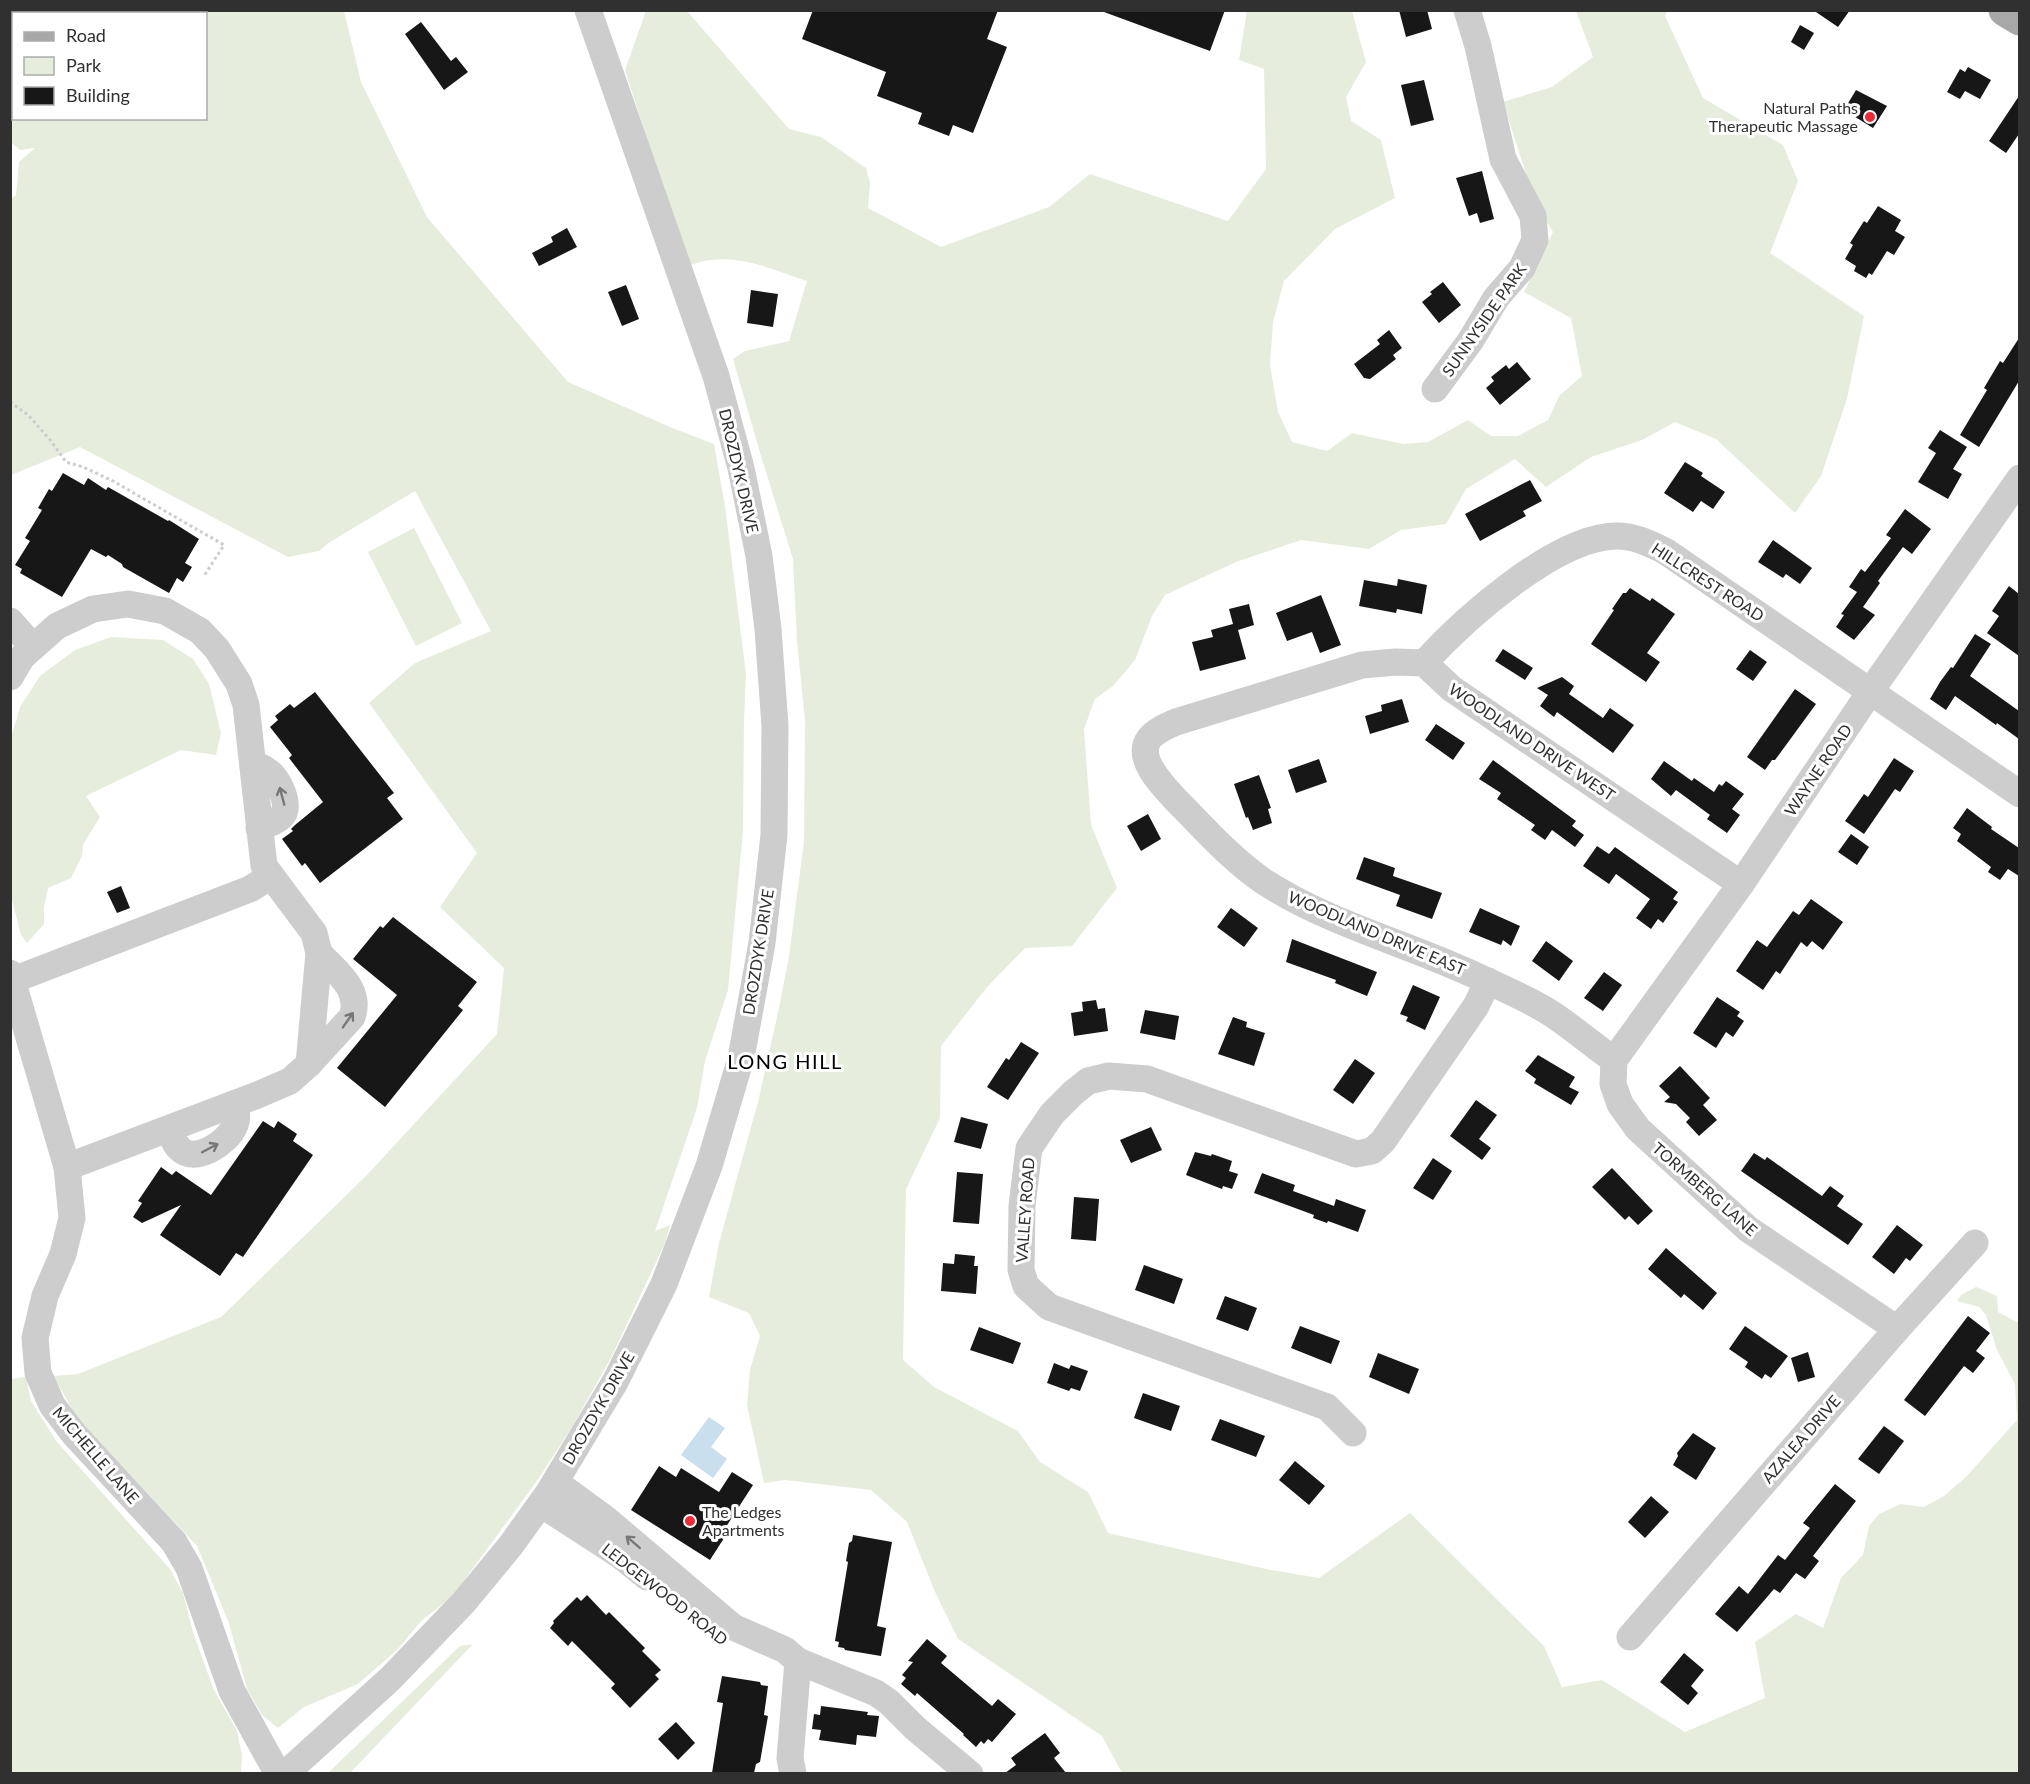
<svg xmlns="http://www.w3.org/2000/svg" width="2030" height="1784" font-family="Lato,sans-serif">
	<style>
		.green { fill: #e6eddd }
		.water { fill: #c9dfee }
		.building { fill: #171717 }
		.lines { fill: none; stroke-linecap: round; stroke-linejoin: round }
		.path { stroke: #cdcdcd; stroke-width: 3; stroke-dasharray: 3 3; stroke-linecap: butt }
		.minor { stroke: #cdcdcd; stroke-width: 27 }
		.major { stroke: #a8a8a8; stroke-width: 33 }
		.oneway { stroke: #777 }
		.poi-dot { fill: #ee2a37; stroke: #fff; stroke-width: 2 }
		.labels { text-anchor: middle; stroke-width: 6; stroke-linejoin: round; paint-order: stroke }
		.poi-label { font-size: 16px; fill: #303030; stroke: #fff; text-anchor: end }
		.street-label { font-size: 16px; fill: #303030; stroke: #fff }
		.quarter-label { font-size: 20px; letter-spacing: 1.5px; fill: #000; stroke: #fff }
	</style>
	<rect width="100%" height="100%" fill="#fff"/>
	<!-- green -->
	<g class="green">
		<polygon points="111,10 344,11 361,82 427,217 568,382 670,427 714,444 725,506 746,674 744,721 743,831 728,990 705,1061 697,1108 655,1231 670,1225 665,1243 612,1356 572,1427 539,1478 452,1597 422,1620 397,1650 358,1684 304,1707 278,1728 262,1715 247,1689 229,1623 197,1546 78,1419 53,1376 78,1374 221,1317 367,1175 497,1034 504,968 440,907 477,853 369,703 415,663 491,631 415,491 330,542 319,551 288,557 80,447 11,475 11,199 16,195 19,162 35,148 20,150 11,142 11,87 13,84 14,118 206,118 206,14 107,13"/>
		<path d="M646,11H687L789,129L821,137L866,168L870,183L868,208L941,247L1049,207L1090,174L1228,221L1266,169L1264,69L1239,60L1247,11H1352L1366,62L1346,97L1351,121L1381,140L1395,198L1335,229L1284,281L1273,322L1270,365L1278,412L1292,442L1327,451L1352,433L1403,444L1428,442L1468,420L1491,436H1518L1548,420L1559,396L1582,376L1571,318L1524,292L1553,232L1536,205L1503,102L1552,87L1593,57L1576,11H1667L1665,16L1703,98L1783,145L1798,181L1770,253L1864,316L1847,399L1821,476L1795,513L1716,439L1675,422L1642,440L1591,457L1546,487L1515,459L1466,489L1446,524L1401,530L1369,549L1301,540L1236,562L1165,595L1152,616L1135,660L1113,686L1095,699L1084,729L1091,825L1117,888L1072,946L1025,948L987,987L941,1046L940,1118L906,1189L903,1360L934,1387L1018,1431L1040,1462L1088,1492L1108,1533L1266,1569L1319,1578L1410,1513L1544,1646L1562,1687L1602,1680L1685,1732L1765,1698L1755,1642L1796,1614L1823,1628L1841,1578L1863,1555L1869,1526L1879,1514L1901,1504L1924,1507L1944,1496L1966,1477L2017,1420L2015,1384L1997,1350L1986,1315L1979,1307L1957,1301L1961,1295L1976,1287L1997,1296L1998,1312L2019,1323V1773H1122L1102,1736L958,1639L935,1592L907,1522L871,1490L785,1480L764,1483L747,1405L750,1370L760,1336L749,1313L709,1297L719,1243L758,1102L779,1008L789,956L804,842L805,721L797,641L793,559L761,456L733,359L745,351L789,341L807,281C768,268 730,249 688,266L625,70Z"/>
		<polygon points="414,528 462,623 416,646 368,552"/>
		<polygon points="111,637 163,640 193,659 209,684 221,733 216,755 181,750 86,796 100,817 83,845 82,856 71,878 48,888 44,907 44,924 27,943 21,935 11,896 11,738 20,707 40,676 75,650"/>
		<polygon points="26,1377 31,1401 57,1442 170,1569 183,1593 193,1632 213,1688 237,1731 242,1755 241,1773 11,1774 10,1379"/>
		<polygon points="473,1644 350,1773 328,1773 460,1646"/>
	</g>
	<!-- water -->
	<polygon class="water" points="709,1417 725,1428 711,1447 727,1459 713,1478 681,1455"/>
	<!-- building -->
	<g class="building">
		<polygon points="813,10 998,10 987,39 1007,47 973,133 953,125 949,136 918,124 922,113 877,96 886,72 802,39"/>
		<polygon points="1104,10 1225,10 1210,51 1104,12"/>
		<polygon points="1399,10 1427,10 1432,29 1406,37"/>
		<polygon points="1813,10 1850,10 1838,27"/>
		<polygon points="421,22 451,61 456,57 468,72 444,90 405,34"/>
		<polygon points="1800,25 1814,33 1804,50 1791,42"/>
		<polygon points="1968,67 1991,80 1980,99 1965,91 1960,99 1947,92 1960,69 1965,72"/>
		<polygon points="1424,80 1434,120 1411,126 1401,85"/>
		<polygon points="1856,90 1887,106 1873,128 1844,110"/>
		<polygon points="2019,96 2019,134 2006,153 1989,141"/>
		<polygon points="1482,171 1494,219 1480,223 1477,213 1469,216 1456,178"/>
		<polygon points="1878,206 1901,220 1895,231 1905,237 1894,255 1887,251 1872,275 1869,273 1866,278 1854,271 1856,266 1845,259 1853,245 1850,243 1864,221 1867,223"/>
		<polygon points="567,228 577,247 539,266 532,253 553,242 551,237"/>
		<polygon points="1443,282 1461,305 1439,323 1422,302 1432,294 1430,292"/>
		<polygon points="626,285 639,319 622,326 608,292"/>
		<polygon points="751,290 778,294 773,327 747,323"/>
		<polygon points="1389,330 1402,348 1393,355 1396,359 1370,379 1364,378 1354,364 1380,344 1377,340"/>
		<polygon points="2019,338 2019,381 1979,447 1960,435 1987,390 1984,388 2000,361 2003,363"/>
		<polygon points="1517,362 1531,379 1500,405 1486,388 1494,381 1491,377 1506,365 1509,369"/>
		<polygon points="1940,430 1967,447 1953,469 1962,474 1948,499 1918,482 1936,453 1928,448"/>
		<polygon points="1685,462 1703,473 1701,476 1725,492 1713,509 1701,501 1693,512 1664,493"/>
		<polygon points="63,473 84,485 88,478 106,490 108,487 168,521 169,520 199,539 185,563 192,567 183,582 177,578 169,593 123,567 122,564 108,555 106,557 91,549 62,597 20,573 22,569 15,565 30,541 25,538 42,510 38,508 49,489 52,491"/>
		<polygon points="1530,480 1542,501 1523,511 1526,516 1480,541 1465,514"/>
		<polygon points="1905,509 1931,529 1912,554 1903,547 1878,581 1880,583 1863,607 1875,615 1854,640 1836,627 1844,615 1841,614 1857,592 1849,587 1861,569 1865,572 1891,538 1886,535"/>
		<polygon points="1773,540 1812,568 1800,584 1786,574 1783,578 1758,562"/>
		<polygon points="1398,579 1427,585 1422,614 1397,609 1396,613 1359,606 1364,580 1397,586"/>
		<polygon points="2009,586 2019,594 2019,656 1987,633 1999,616 1992,611"/>
		<polygon points="1630,588 1650,601 1652,598 1675,614 1647,653 1660,662 1646,682 1591,644 1614,610 1612,609 1623,593 1626,593"/>
		<polygon points="1321,595 1341,645 1320,653 1312,632 1287,641 1276,613"/>
		<polygon points="1249,604 1254,625 1238,630 1246,659 1200,671 1192,642 1213,637 1211,630 1233,624 1229,609"/>
		<polygon points="1975,634 1991,644 1970,676 2019,711 2019,739 1997,723 1996,725 1955,696 1946,710 1930,699 1940,682 1951,667 1953,668"/>
		<polygon points="1503,649 1533,668 1525,680 1495,661"/>
		<polygon points="1750,650 1767,662 1753,681 1736,669"/>
		<polygon points="1562,677 1574,686 1569,694 1603,718 1610,708 1634,725 1613,753 1557,712 1554,717 1540,706 1548,695 1537,688"/>
		<polygon points="1795,689 1816,704 1775,760 1772,760 1765,770 1747,757"/>
		<polygon points="315,692 394,793 387,798 403,819 320,883 305,863 302,866 282,839 293,831 291,829 295,825 323,802 289,758 292,755 270,727 278,720 275,716 290,704 294,708"/>
		<polygon points="1402,699 1409,722 1370,734 1365,716 1382,711 1381,705"/>
		<polygon points="1436,724 1465,743 1453,760 1425,740"/>
		<polygon points="1894,758 1914,771 1900,792 1895,789 1864,834 1845,821 1864,794 1868,797"/>
		<polygon points="1319,759 1327,782 1296,793 1288,770"/>
		<polygon points="1493,760 1576,821 1572,826 1584,835 1575,847 1552,830 1545,840 1531,830 1535,825 1497,799 1501,793 1479,779"/>
		<polygon points="1664,761 1692,781 1694,778 1714,792 1719,784 1722,786 1726,781 1744,794 1732,809 1740,815 1727,833 1707,819 1710,815 1676,790 1671,796 1651,779"/>
		<polygon points="1259,775 1271,808 1268,809 1272,823 1253,830 1248,817 1246,818 1234,784"/>
		<polygon points="1967,808 1992,827 1991,829 2019,848 2019,876 2008,869 2000,880 1988,872 1991,867 1957,841 1961,834 1953,828"/>
		<polygon points="1148,814 1161,839 1141,851 1127,826"/>
		<polygon points="1851,834 1869,847 1857,865 1838,852"/>
		<polygon points="1597,846 1609,854 1615,847 1678,892 1673,899 1678,902 1663,923 1658,919 1651,929 1636,918 1650,899 1616,874 1609,884 1583,866"/>
		<polygon points="1364,857 1395,868 1393,876 1442,893 1432,919 1396,906 1400,895 1356,879"/>
		<polygon points="121,886 130,908 117,913 107,892"/>
		<polygon points="1811,899 1843,922 1823,950 1812,941 1807,947 1801,942 1780,974 1776,971 1763,990 1736,971 1757,940 1767,947 1793,911 1799,915"/>
		<polygon points="1231,908 1258,928 1244,947 1217,927"/>
		<polygon points="1480,908 1520,926 1511,946 1503,940 1501,945 1469,932"/>
		<polygon points="393,917 477,982 458,1006 463,1010 385,1107 337,1068 397,995 353,959 380,926 383,928"/>
		<polygon points="1292,939 1377,972 1367,996 1335,983 1336,980 1286,962"/>
		<polygon points="1546,941 1573,961 1559,981 1532,961"/>
		<polygon points="1604,972 1622,985 1603,1011 1584,998"/>
		<polygon points="1413,985 1440,997 1425,1030 1406,1021 1408,1017 1400,1014"/>
		<polygon points="1717,997 1740,1012 1737,1016 1744,1021 1733,1037 1726,1032 1716,1048 1693,1033"/>
		<polygon points="1096,1000 1098,1009 1105,1008 1108,1031 1074,1036 1071,1013 1083,1011 1082,1002"/>
		<polygon points="1145,1010 1179,1016 1175,1040 1140,1033"/>
		<polygon points="1233,1017 1247,1022 1246,1027 1265,1033 1254,1066 1218,1054"/>
		<polygon points="1021,1042 1039,1053 1008,1100 987,1087 1006,1058 1009,1060"/>
		<polygon points="1538,1055 1575,1077 1569,1087 1579,1092 1571,1105 1534,1083 1536,1079 1525,1071"/>
		<polygon points="1355,1059 1375,1073 1353,1104 1333,1090"/>
		<polygon points="1680,1066 1710,1098 1703,1105 1717,1120 1699,1136 1686,1122 1690,1118 1676,1104 1664,1102 1670,1097 1659,1086"/>
		<polygon points="1476,1100 1497,1115 1479,1139 1491,1148 1482,1160 1450,1136"/>
		<polygon points="961,1117 988,1124 981,1149 954,1142"/>
		<polygon points="263,1121 274,1128 278,1121 297,1134 293,1141 313,1155 243,1257 236,1253 220,1276 160,1235 181,1205 142,1223 133,1217 142,1203 138,1201 161,1167 172,1175 176,1171 211,1195"/>
		<polygon points="1151,1127 1162,1150 1131,1163 1120,1140"/>
		<polygon points="1195,1152 1211,1156 1212,1154 1232,1161 1229,1171 1238,1174 1232,1189 1223,1186 1222,1189 1186,1175"/>
		<polygon points="1754,1153 1765,1160 1767,1157 1822,1196 1830,1186 1844,1196 1837,1206 1863,1224 1848,1245 1741,1171"/>
		<polygon points="1433,1158 1452,1171 1433,1200 1413,1188"/>
		<polygon points="1612,1168 1653,1211 1638,1225 1629,1216 1625,1220 1592,1187"/>
		<polygon points="957,1172 983,1174 979,1224 953,1222"/>
		<polygon points="1262,1173 1295,1185 1293,1191 1334,1206 1336,1199 1366,1210 1358,1232 1328,1221 1327,1223 1313,1218 1314,1215 1254,1193"/>
		<polygon points="1074,1197 1099,1199 1096,1241 1071,1239"/>
		<polygon points="1897,1225 1923,1245 1910,1261 1906,1258 1894,1274 1872,1257"/>
		<polygon points="1666,1248 1717,1293 1703,1310 1684,1294 1681,1298 1648,1269"/>
		<polygon points="955,1254 975,1256 974,1266 978,1266 976,1294 941,1291 943,1263 954,1264"/>
		<polygon points="1144,1265 1183,1279 1174,1304 1135,1290"/>
		<polygon points="1225,1296 1257,1308 1248,1331 1216,1319"/>
		<polygon points="1968,1316 1990,1333 1976,1351 1985,1358 1973,1373 1964,1366 1925,1416 1904,1400"/>
		<polygon points="1300,1326 1340,1341 1331,1364 1291,1348"/>
		<polygon points="1745,1326 1788,1356 1771,1378 1765,1374 1762,1379 1745,1367 1748,1362 1729,1349"/>
		<polygon points="979,1327 1021,1343 1013,1364 970,1350"/>
		<polygon points="1808,1352 1815,1377 1798,1382 1791,1358"/>
		<polygon points="1378,1353 1419,1369 1409,1394 1369,1377"/>
		<polygon points="1054,1363 1069,1369 1071,1365 1088,1371 1080,1391 1071,1388 1069,1391 1047,1383"/>
		<polygon points="1143,1393 1180,1406 1171,1431 1134,1418"/>
		<polygon points="1220,1419 1265,1436 1256,1457 1211,1440"/>
		<polygon points="1884,1426 1904,1441 1879,1474 1858,1459"/>
		<polygon points="1693,1433 1716,1448 1696,1480 1673,1465 1678,1456 1677,1453"/>
		<polygon points="1295,1461 1325,1486 1309,1505 1279,1480"/>
		<polygon points="659,1466 676,1477 681,1468 719,1492 732,1472 753,1485 722,1533 726,1535 710,1560 631,1510"/>
		<polygon points="1835,1484 1856,1501 1813,1556 1819,1561 1805,1579 1796,1573 1780,1593 1774,1589 1737,1632 1715,1614 1739,1586 1748,1594 1778,1555 1785,1560 1810,1528 1803,1523"/>
		<polygon points="1651,1496 1669,1512 1645,1538 1628,1522"/>
		<polygon points="853,1535 892,1542 877,1626 886,1628 881,1656 845,1650 844,1648 838,1647 839,1642 835,1641 848,1562 846,1561 849,1543 852,1541"/>
		<polygon points="587,1595 606,1615 609,1612 645,1648 642,1651 661,1670 655,1675 659,1679 630,1708 611,1688 615,1684 572,1641 568,1646 550,1628 554,1623 553,1621 577,1597 581,1601"/>
		<polygon points="927,1639 947,1656 941,1663 992,1706 998,1699 1016,1714 992,1742 988,1739 984,1744 981,1741 976,1747 963,1735 964,1734 917,1693 915,1696 901,1684 906,1678 902,1675 913,1662 908,1661"/>
		<polygon points="1684,1653 1704,1670 1691,1686 1698,1693 1688,1705 1660,1682"/>
		<polygon points="722,1676 760,1682 761,1685 768,1686 764,1715 768,1716 760,1762 756,1764 754,1773 712,1773 723,1703 717,1702"/>
		<polygon points="821,1706 868,1712 867,1715 879,1716 876,1737 857,1735 856,1745 819,1740 821,1730 812,1729 814,1714 820,1715"/>
		<polygon points="676,1722 695,1743 678,1760 658,1739"/>
		<polygon points="1045,1733 1060,1753 1054,1758 1066,1773 1005,1773 1016,1765 1011,1758"/>
	</g>
	<g class="lines">
		<!-- path -->
		<polyline class="path" points="10,402 28,415 51,441 66,462 83,467 113,481 224,545 204,576"/>
		<!-- minor -->
		<g class="minor">
			<polyline points="1435,389 1471,340 1496,298 1522,268 1535,240 1533,216 1503,159 1478,46 1467,10"/>
			<polyline points="10,621 33,647"/>
			<path d="M1424,663C1463,620 1556,536 1617,536C1634,536 1649,543 1665,551L2020,794"/>
			<polyline points="10,677 22,657 57,626 93,609 128,604 165,611 200,631 217,649 239,684 246,705 264,866 314,933 319,953 309,1064 290,1081 255,1096 67,1167"/>
			<path d="M253,765C257,766 263,767 266,770C277,776 289,800 284,813C280,821 267,824 259,828"/>
			<polyline points="10,973 67,1167 72,1218 63,1254 45,1296 35,1338 38,1373 52,1405 74,1434 174,1542 189,1568 232,1691 278,1774"/>
			<polyline points="13,980 250,889 271,876"/>
			<path d="M1614,1060C1593,1045 1573,1028 1552,1014C1532,1001 1509,991 1487,981C1414,945 1332,926 1263,881C1231,859 1204,828 1177,801C1164,787 1135,759 1149,739C1155,731 1167,726 1176,722L1362,665L1396,662L1424,663L1452,689L1741,884"/>
			<polyline points="1614,1060 1741,884 1870,692 2020,478"/>
			<polyline points="1614,1060 1613,1084 1620,1104 1638,1129 1748,1229 1897,1329"/>
			<path d="M309,1064L352,1017C362,989 336,972 319,953"/>
			<path d="M169,1129C172,1136 174,1144 180,1149C195,1164 227,1143 234,1127C238,1119 237,1112 235,1104"/>
			<polyline points="1353,1433 1327,1407 1049,1307 1026,1286 1021,1270 1022,1206 1029,1148 1052,1114 1073,1093 1088,1081 1109,1076 1147,1079 1356,1154 1372,1151 1383,1141 1476,1006 1488,981"/>
			<polyline points="555,1482 607,1520 733,1627 785,1650 798,1661 876,1693 889,1702 915,1728 970,1774"/>
			<polyline points="541,1504 621,1556 647,1577"/>
			<polyline points="1630,1637 1897,1329 1975,1243"/>
			<polyline points="285,1774 390,1679 464,1602 511,1545 549,1492 615,1382 664,1284 709,1166 741,1058 762,943 774,835 775,726 768,629 759,556 741,468 716,376 588,10"/>
			<polyline points="793,1774 790,1758 798,1661"/>
		</g>
		<!-- major -->
		<polyline class="major" points="2005,10 2020,19"/>
	</g>
	<!-- one-way arrows -->
	<defs><path id="oneway-shaft" d="M-6 0H5M1.5-3L5.5 0L1.5 3" fill="none" stroke-width="1.6" stroke-linecap="round" stroke-linejoin="round" transform="scale(1.5)"/></defs>
	<g class="oneway">
		<use href="#oneway-shaft" transform="translate(282 796) rotate(-105)"/>
		<use href="#oneway-shaft" transform="translate(348 1020) rotate(-55)"/>
		<use href="#oneway-shaft" transform="translate(210 1148) rotate(-28)"/>
		<use href="#oneway-shaft" transform="translate(633 1542) rotate(-139)"/>
	</g>
	<!-- markers -->
	<g class="poi-dot">
		<circle cx="1870" cy="117" r="6"/>
		<circle cx="690" cy="1521" r="6"/>
	</g>
	<g class="labels">
		<!-- poi labels -->
		<g class="poi-label">
			<text x="1858" y="114">Natural Paths<tspan x="1858" dy="18">Therapeutic Massage</tspan></text>
			<text x="702" y="1518" text-anchor="start">The Ledges<tspan x="702" dy="18">Apartments</tspan></text>
		</g>
		<!-- street labels -->
		<g class="street-label">
			<text transform="translate(1484 320) rotate(-55)" y="6">SUNNYSIDE PARK</text>
			<text transform="translate(739 471) rotate(77)" y="6">DROZDYK DRIVE</text>
			<text transform="translate(1708 582) rotate(33)" y="6">HILLCREST ROAD</text>
			<text transform="translate(1532 742) rotate(34)" y="6">WOODLAND DRIVE WEST</text>
			<text transform="translate(1818 770) rotate(-56)" y="6">WAYNE ROAD</text>
			<text transform="translate(1377 933) rotate(23)" y="6">WOODLAND DRIVE EAST</text>
			<text transform="translate(758 952) rotate(-81)" y="6">DROZDYK DRIVE</text>
			<text transform="translate(1705 1189) rotate(41)" y="6">TORMBERG LANE</text>
			<text transform="translate(1025 1210) rotate(-86)" y="6">VALLEY ROAD</text>
			<text transform="translate(598 1408) rotate(-60)" y="6">DROZDYK DRIVE</text>
			<text transform="translate(1801 1439) rotate(-49)" y="6">AZALEA DRIVE</text>
			<text transform="translate(96 1455) rotate(49)" y="6">MICHELLE LANE</text>
			<text transform="translate(665 1594) rotate(38)" y="6">LEDGEWOOD ROAD</text>
		</g>
		<!-- quarter labels -->
		<g class="quarter-label">
			<text x="785" y="1069">LONG HILL</text>
		</g>
	</g>
	<!-- border -->
	<rect width="2030" height="1784" fill="none" stroke="#303030" stroke-width="24"/>
	<!-- legend -->
	<rect x="12" y="12" width="195" height="108" fill="#ffffff" stroke="#acacac" stroke-width="1.5"/>
	<rect x="24" y="32" width="30" height="9" fill="#a8a8a8" stroke="#acacac" stroke-width="1.5"/>
	<text x="66" y="42" font-size="18" fill="#303030">Road</text>
	<rect x="24" y="57" width="30" height="18" fill="#e6eddd" stroke="#acacac" stroke-width="1.5"/>
	<text x="66" y="72" font-size="18" fill="#303030">Park</text>
	<rect x="24" y="87" width="30" height="18" fill="#171717" stroke="#acacac" stroke-width="1.5"/>
	<text x="66" y="102" font-size="18" fill="#303030">Building</text>
</svg>
